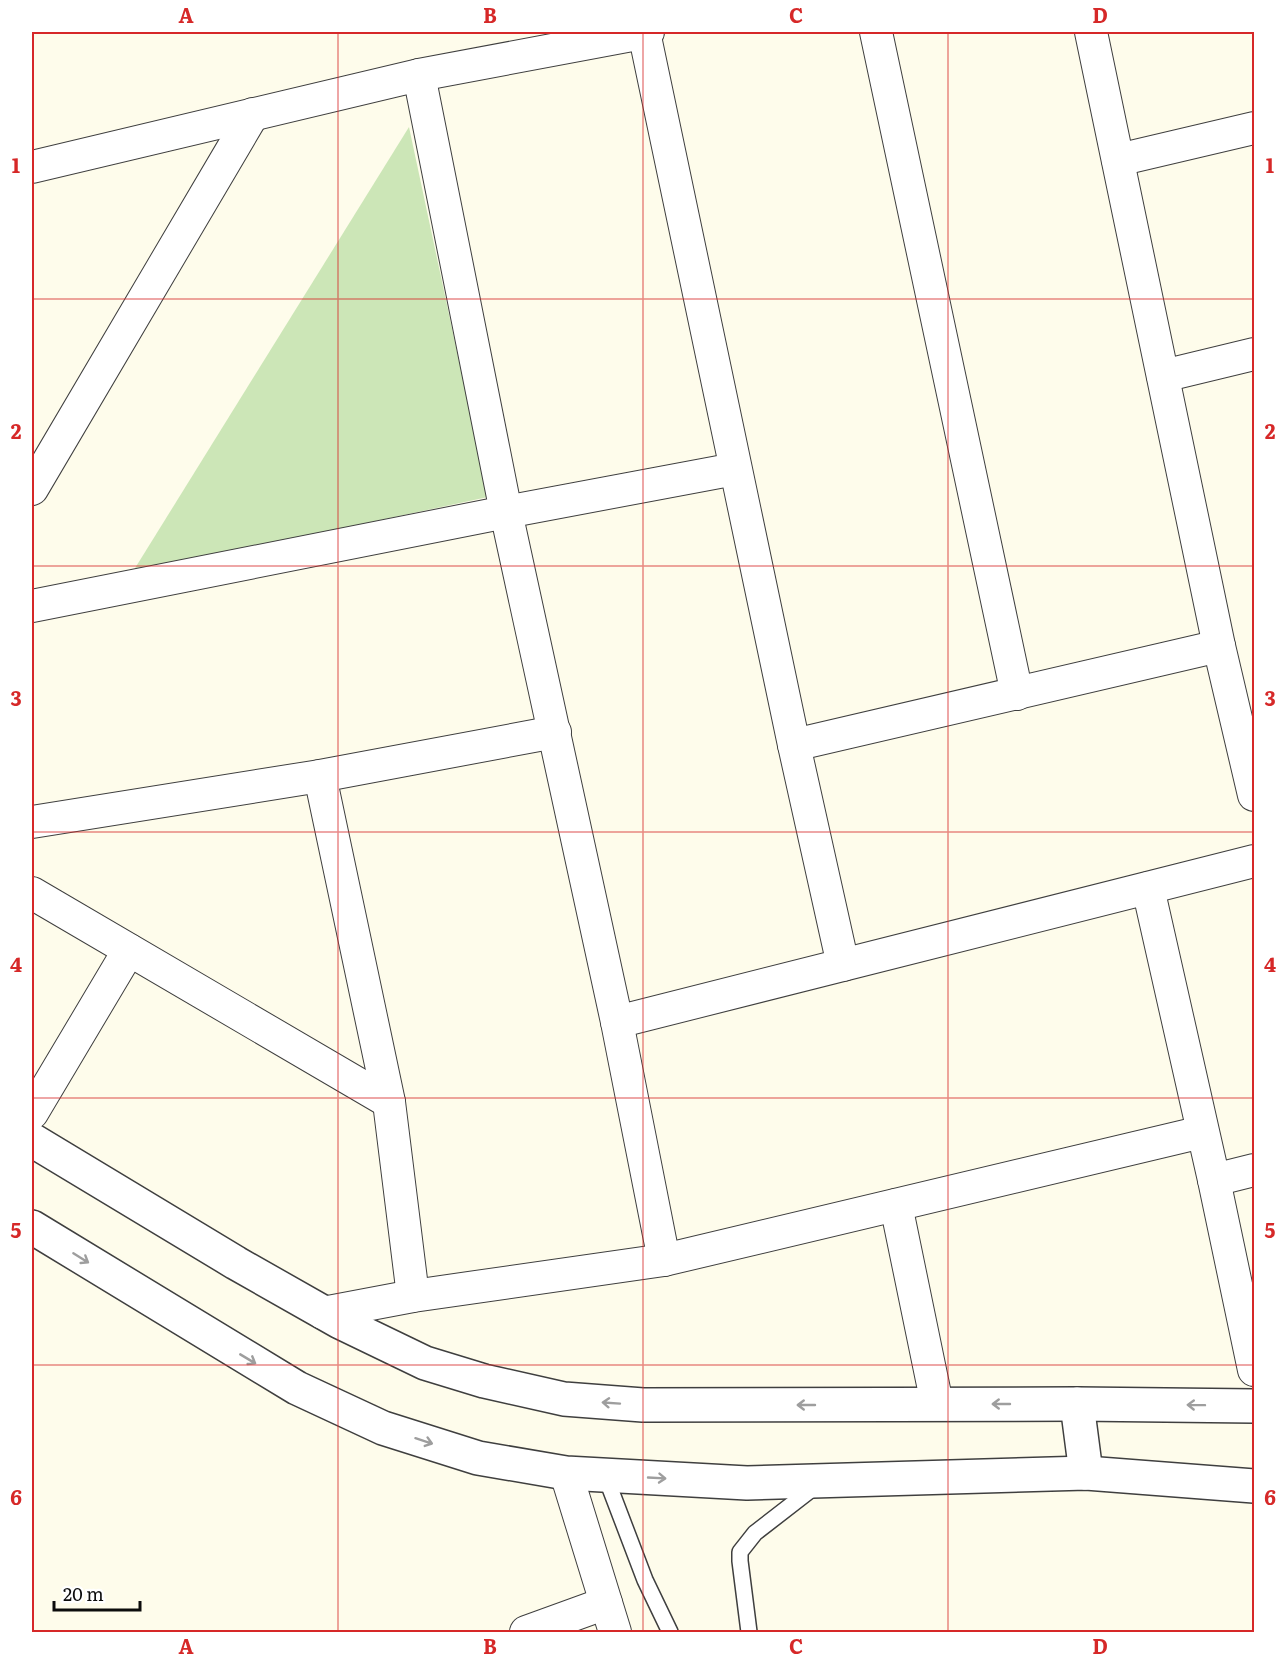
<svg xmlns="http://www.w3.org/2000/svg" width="1286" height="1664" font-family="Literata,serif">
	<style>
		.green { fill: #cce6b7 }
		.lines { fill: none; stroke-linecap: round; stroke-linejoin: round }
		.service-casing { stroke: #3f3f3f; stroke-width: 18 }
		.minor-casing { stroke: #3f3f3f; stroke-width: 34 }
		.tertiary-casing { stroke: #3f3f3f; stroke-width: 36 }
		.service { stroke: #fff; stroke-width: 15 }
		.minor { stroke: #fff; stroke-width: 32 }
		.tertiary { stroke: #fff; stroke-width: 33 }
		.oneway { stroke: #9e9e9e }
		.grid { fill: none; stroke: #d62828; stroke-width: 1.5; stroke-opacity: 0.55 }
		.neatline { fill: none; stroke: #d62828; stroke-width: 2 }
		.grid-label { font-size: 20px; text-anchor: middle; font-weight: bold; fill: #d62828 }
	</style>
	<rect width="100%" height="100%" fill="#fefceb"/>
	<!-- green -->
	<polygon class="green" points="409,127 488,497 132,573"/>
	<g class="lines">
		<defs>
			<g id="service">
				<polyline points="605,1475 645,1580 670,1632"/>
				<polyline points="749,1632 740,1561 740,1552 755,1533 817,1485"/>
			</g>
			<g id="minor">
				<polyline points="644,32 794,745 843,965"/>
				<polyline points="876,32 1017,694"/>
				<polyline points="1091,32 1219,646 1254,795"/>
				<polyline points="419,75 506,512 617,1022 664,1260"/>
				<polyline points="1118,160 1254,128"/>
				<polyline points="32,167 419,75 648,32"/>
				<polyline points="1163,376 1254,354"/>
				<polyline points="32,489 253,114"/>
				<polyline points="32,606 506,512 735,469"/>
				<polyline points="794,745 1219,646"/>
				<polyline points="320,776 389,1102 413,1296"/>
				<polyline points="32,822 320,776 555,732"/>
				<polyline points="1148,888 1214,1180 1254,1370"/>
				<polyline points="32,893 389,1102"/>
				<polyline points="617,1022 1254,861"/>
				<polyline points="32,1113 129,950"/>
				<polyline points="1214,1180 1254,1170"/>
				<polyline points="896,1205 937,1404"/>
				<polyline points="323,1313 413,1296 664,1260 1202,1132"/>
				<polyline points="566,1473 615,1632"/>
				<polyline points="526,1632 606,1603"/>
			</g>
			<g id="tertiary">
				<polyline points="32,1140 236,1263 340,1322 425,1363 484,1381 564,1399 643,1405 1077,1404 1254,1406"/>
				<polyline points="32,1227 297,1388 383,1428 478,1458 566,1473 747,1483 1086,1473 1254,1486"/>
				<polyline points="1077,1404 1086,1473"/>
			</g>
		</defs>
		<!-- service casing -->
		<use href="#service" class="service-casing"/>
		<!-- minor casing -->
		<use href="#minor" class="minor-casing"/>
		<!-- tertiary casing -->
		<use href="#tertiary" class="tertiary-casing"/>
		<!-- service -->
		<use href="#service" class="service"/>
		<!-- minor -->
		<use href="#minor" class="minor"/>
		<!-- tertiary -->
		<use href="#tertiary" class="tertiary"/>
	</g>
	<!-- one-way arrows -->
	<defs><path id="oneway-shaft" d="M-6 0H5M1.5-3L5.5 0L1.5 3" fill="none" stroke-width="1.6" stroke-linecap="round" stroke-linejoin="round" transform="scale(1.5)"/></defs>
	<g class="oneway">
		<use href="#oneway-shaft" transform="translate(81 1258) rotate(32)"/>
		<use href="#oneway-shaft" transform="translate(248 1359) rotate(31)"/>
		<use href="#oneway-shaft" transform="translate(611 1403) rotate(-176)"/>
		<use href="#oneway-shaft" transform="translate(1001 1404) rotate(180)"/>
		<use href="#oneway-shaft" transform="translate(806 1405) rotate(180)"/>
		<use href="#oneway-shaft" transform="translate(1196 1405) rotate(-179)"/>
		<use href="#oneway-shaft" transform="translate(424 1441) rotate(18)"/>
		<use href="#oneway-shaft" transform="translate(657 1478) rotate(3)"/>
	</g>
	<!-- grid -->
	<path class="grid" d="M338,32V1632M643,32V1632M948,32V1632M32,299H1254M32,566H1254M32,832H1254M32,1098H1254M32,1365H1254"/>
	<!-- border -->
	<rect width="1286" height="1664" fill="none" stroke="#ffffff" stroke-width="66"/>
	<!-- scale -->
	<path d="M54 1601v9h86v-9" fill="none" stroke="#0c0c0c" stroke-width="3"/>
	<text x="63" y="1601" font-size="18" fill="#0c0c0c" stroke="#ffffff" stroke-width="4.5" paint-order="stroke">20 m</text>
	<rect x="33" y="33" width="1220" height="1598" class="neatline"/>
	<g class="grid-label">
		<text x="186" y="23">A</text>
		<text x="490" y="23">B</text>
		<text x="796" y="23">C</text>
		<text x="1100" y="23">D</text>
		<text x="16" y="173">1</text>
		<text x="1270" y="173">1</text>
		<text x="16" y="439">2</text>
		<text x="1270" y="439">2</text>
		<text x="16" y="706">3</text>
		<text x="1270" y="706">3</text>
		<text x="16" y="972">4</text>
		<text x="1270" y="972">4</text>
		<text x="16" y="1238">5</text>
		<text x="1270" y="1238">5</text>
		<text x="16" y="1505">6</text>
		<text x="1270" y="1505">6</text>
		<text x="186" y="1654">A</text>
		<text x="490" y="1654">B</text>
		<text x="796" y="1654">C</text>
		<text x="1100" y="1654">D</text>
	</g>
</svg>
